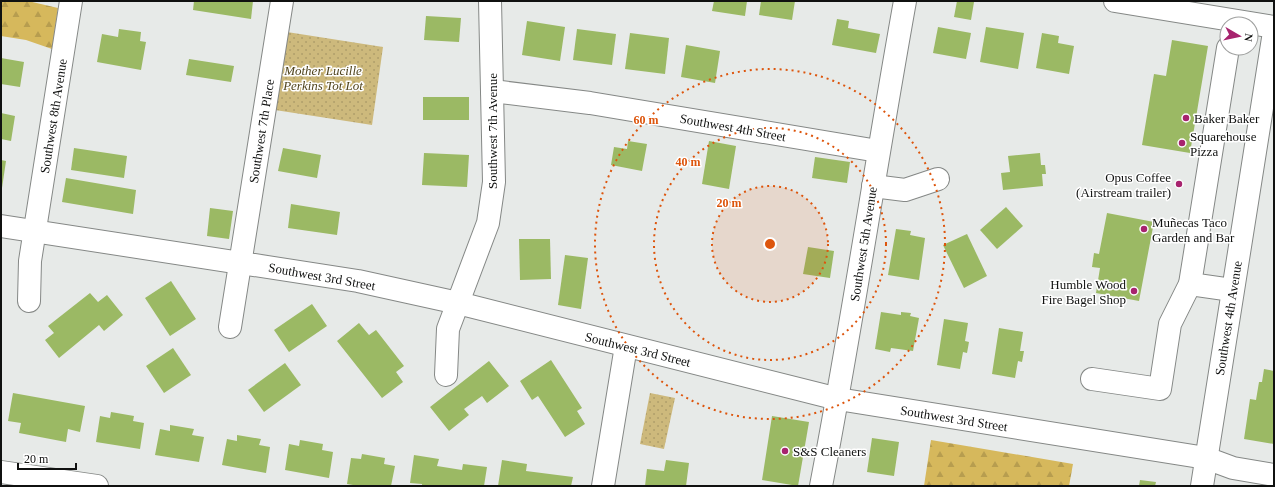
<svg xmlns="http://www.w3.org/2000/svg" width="1275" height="487" font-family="Georgia,serif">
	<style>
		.forest { fill: url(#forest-firs) }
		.park { fill: url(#park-dots) }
		.building { fill: #9bb964 }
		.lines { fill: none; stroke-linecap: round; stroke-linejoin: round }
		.minor-casing { stroke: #858886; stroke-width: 24 }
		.minor { stroke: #fff; stroke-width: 22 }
		.ring { fill: none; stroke: #dd550c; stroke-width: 2; stroke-dasharray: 2 4 }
		.poi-dot { fill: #a7236e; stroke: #fff; stroke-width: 1.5 }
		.labels { text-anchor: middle; stroke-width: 3; stroke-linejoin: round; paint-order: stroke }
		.park-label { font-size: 13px; font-style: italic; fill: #50441d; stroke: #fff }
		.street-label { font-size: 13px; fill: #101110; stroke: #fff }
		.poi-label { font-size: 13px; fill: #101110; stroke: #fff; text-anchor: start }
		.centre { fill: #dd550c; stroke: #fff; stroke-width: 2 }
		.ring-label { font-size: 12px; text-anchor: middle; font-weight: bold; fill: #dd550c; stroke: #fff; stroke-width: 3; stroke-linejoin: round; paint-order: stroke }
	</style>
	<defs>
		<pattern id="forest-firs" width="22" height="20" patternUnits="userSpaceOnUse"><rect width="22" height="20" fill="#d6b85c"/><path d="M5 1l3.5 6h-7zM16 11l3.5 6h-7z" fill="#b79d4f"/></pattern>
		<pattern id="park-dots" width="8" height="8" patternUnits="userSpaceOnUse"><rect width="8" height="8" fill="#cdb97c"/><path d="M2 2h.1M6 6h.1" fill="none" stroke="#af9e6a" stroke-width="1.8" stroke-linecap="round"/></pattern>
	</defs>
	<rect width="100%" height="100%" fill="#e7eae8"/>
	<!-- forest -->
	<g class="forest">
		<polygon points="1,1 28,1 58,8 52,49 26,40 1,36"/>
		<polygon points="931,440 1073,464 1069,486 924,486"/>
	</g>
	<!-- park -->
	<g class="park">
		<polygon points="287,32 383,47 372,125 275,110"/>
		<polygon points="650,393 675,398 664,449 640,444"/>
	</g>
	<!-- building -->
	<g class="building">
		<polygon points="194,1 253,1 251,19 193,10"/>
		<polygon points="714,1 747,1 745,16 712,11"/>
		<polygon points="761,1 795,1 792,20 759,15"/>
		<polygon points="957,1 974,2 971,20 954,17"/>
		<polygon points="426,16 461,18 459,42 424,40"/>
		<polygon points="837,19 849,21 848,28 880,34 876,53 832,45"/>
		<polygon points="527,21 565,27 560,61 522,55"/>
		<polygon points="938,27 971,33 966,59 933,53"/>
		<polygon points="986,27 1024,33 1018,69 980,62"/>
		<polygon points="119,29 141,32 140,41 146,42 141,70 97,62 102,34 118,37"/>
		<polygon points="577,29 616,34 612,65 573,60"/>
		<polygon points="630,33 669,38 665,74 625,69"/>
		<polygon points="1042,33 1059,36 1058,43 1074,46 1069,74 1036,68"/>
		<polygon points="1172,40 1208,46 1190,153 1142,145 1154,74 1166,76"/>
		<polygon points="686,45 720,51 715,83 681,77"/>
		<polygon points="1,58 24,62 20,87 1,84"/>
		<polygon points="189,59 234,66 231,82 186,75"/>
		<rect x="423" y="97" width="46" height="23"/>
		<polygon points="1,113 15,116 11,141 1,139"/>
		<polygon points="628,141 647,144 642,171 611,165 614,147 627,149"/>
		<polygon points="709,141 736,146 729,189 702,184"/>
		<polygon points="74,148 127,156 124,178 71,170"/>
		<polygon points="283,148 321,155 317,178 278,171"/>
		<polygon points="424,153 469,155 467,187 422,185"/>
		<polygon points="1040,153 1041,165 1045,165 1046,174 1042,174 1043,186 1003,190 1001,173 1010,172 1008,156"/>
		<polygon points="815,157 850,162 847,183 812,178"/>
		<polygon points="1,160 6,161 2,188 1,187"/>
		<polygon points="66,178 136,190 133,214 62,202"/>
		<polygon points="291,204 340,212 337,235 288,228"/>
		<polygon points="1006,207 1023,226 997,249 980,230"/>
		<polygon points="210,208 233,211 229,239 207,236"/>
		<polygon points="1107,213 1154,222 1139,301 1096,293 1100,268 1092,267 1094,253 1099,254"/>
		<polygon points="896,229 911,231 910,235 925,238 919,280 888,275"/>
		<polygon points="967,234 987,276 964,288 943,245"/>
		<polygon points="519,239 550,239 551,279 520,280"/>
		<polygon points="808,247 834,251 830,278 803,274"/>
		<polygon points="565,255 588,258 581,309 558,305"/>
		<polygon points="171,281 196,319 170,336 145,298"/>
		<polygon points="90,293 98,302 107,295 123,315 104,331 99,325 59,358 45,340 54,333 48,326"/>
		<polygon points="312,304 327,326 289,352 274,330"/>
		<polygon points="881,312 901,315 901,312 911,313 910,316 919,318 913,351 891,348 890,352 875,349"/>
		<polygon points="944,319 968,323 965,341 969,342 967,353 963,352 960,369 937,365"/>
		<polygon points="359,323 369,335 376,330 404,366 396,372 403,382 382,398 337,341"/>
		<polygon points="999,328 1023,332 1020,351 1024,351 1022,362 1018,361 1015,378 992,374"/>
		<polygon points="173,348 191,375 164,393 146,366"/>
		<polygon points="551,360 582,408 577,411 585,424 565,437 538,396 532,400 520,381"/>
		<polygon points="489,361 509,386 487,403 482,396 464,409 469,415 449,431 430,407"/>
		<polygon points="285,363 301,385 264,412 248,390"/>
		<polygon points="1264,369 1274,371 1274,444 1244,439 1250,399 1256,400 1259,382 1262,382"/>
		<polygon points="13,393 85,406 80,432 68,429 66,442 19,433 21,423 8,421"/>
		<polygon points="111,412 134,416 133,421 144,423 140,449 96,442 100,416 110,418"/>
		<polygon points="772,416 809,422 798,486 762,480"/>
		<polygon points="170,425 194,429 192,435 204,437 199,462 155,455 160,429 170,431"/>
		<polygon points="237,435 261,439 259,445 270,447 266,473 222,465 227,439 237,441"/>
		<polygon points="872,438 899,442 894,476 867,472"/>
		<polygon points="300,440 323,444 322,450 333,452 329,478 285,470 289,444 299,446"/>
		<polygon points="362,454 385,458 384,464 395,466 391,486 359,486 347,484 351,458 361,459"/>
		<polygon points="414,455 439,459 437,466 462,470 463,464 487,467 484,486 422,486 422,484 410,483"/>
		<polygon points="502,460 527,464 526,471 573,477 571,486 498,486"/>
		<polygon points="666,460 689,463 686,486 645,486 647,469 664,471"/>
		<polygon points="1140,480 1156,482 1155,486 1139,486"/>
	</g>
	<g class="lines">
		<defs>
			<g id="minor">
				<polyline points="1115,1 1274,27"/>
				<polyline points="492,91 590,103 878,151"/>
				<polyline points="873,186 905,190 938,179"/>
				<polyline points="1,226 358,281 458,303 838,399 1206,458 1233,468 1274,475"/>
				<polyline points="1190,284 1232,290"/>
				<polyline points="29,301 30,261 71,1"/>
				<polyline points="230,327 282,1"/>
				<polyline points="446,375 448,329 488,223 494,182 490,1"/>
				<polyline points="1092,379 1160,389 1170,324 1190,284 1228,48"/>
				<polyline points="1,472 97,486"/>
				<polyline points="603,486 626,346"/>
				<path d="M821,486C852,325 876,162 905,1"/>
				<polyline points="1202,486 1274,32"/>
			</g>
		</defs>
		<!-- minor casing -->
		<use href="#minor" class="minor-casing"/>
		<!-- minor -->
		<use href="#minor" class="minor"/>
	</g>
	<!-- distance rings -->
	<circle cx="770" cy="244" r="58" fill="#dd550c" fill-opacity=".12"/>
	<g class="ring">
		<circle cx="770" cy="244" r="58"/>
		<circle cx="770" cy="244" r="116"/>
		<circle cx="770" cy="244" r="175"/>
	</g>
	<!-- markers -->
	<g class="poi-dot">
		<circle cx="1186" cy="118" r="4"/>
		<circle cx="1182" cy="143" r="4"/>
		<circle cx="1179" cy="184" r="4"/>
		<circle cx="1144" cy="229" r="4"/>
		<circle cx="1134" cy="291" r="4"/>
		<circle cx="785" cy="451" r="4"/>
	</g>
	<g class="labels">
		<!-- park labels -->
		<g class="park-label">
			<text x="323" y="75">Mother Lucille<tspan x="323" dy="15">Perkins Tot Lot</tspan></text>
		</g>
		<!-- street labels -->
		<g class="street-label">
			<text transform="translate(53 116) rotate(-81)" y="5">Southwest 8th Avenue</text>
			<text transform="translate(733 127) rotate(10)" y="5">Southwest 4th Street</text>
			<text transform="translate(261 131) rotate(-81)" y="5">Southwest 7th Place</text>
			<text transform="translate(492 131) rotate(-90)" y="5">Southwest 7th Avenue</text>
			<text transform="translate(863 244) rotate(-81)" y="5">Southwest 5th Avenue</text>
			<text transform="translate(322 276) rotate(10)" y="5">Southwest 3rd Street</text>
			<text transform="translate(1228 318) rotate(-81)" y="5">Southwest 4th Avenue</text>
			<text transform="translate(638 349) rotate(14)" y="5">Southwest 3rd Street</text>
			<text transform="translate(954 418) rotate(9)" y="5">Southwest 3rd Street</text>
		</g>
		<!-- poi labels -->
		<g class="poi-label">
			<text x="1194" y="123">Baker Baker</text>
			<text x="1190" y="141">Squarehouse<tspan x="1190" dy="15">Pizza</tspan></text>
			<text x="1171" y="182" text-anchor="end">Opus Coffee<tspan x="1171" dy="15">(Airstream trailer)</tspan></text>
			<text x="1152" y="227">Muñecas Taco<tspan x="1152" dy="15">Garden and Bar</tspan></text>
			<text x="1126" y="289" text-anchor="end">Humble Wood<tspan x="1126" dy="15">Fire Bagel Shop</tspan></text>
			<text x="793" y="456">S&amp;S Cleaners</text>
		</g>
	</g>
	<circle cx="770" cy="244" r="6" class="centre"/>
	<g class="ring-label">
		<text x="646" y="124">60 m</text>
		<text x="688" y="166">40 m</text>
		<text x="729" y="207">20 m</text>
	</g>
	<!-- border -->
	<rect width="1275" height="487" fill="none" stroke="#101110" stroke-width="4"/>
	<!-- north arrow -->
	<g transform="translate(1239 36) rotate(99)"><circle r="19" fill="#ffffff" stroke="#9fa09f"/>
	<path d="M0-3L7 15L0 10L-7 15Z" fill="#a7236e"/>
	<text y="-6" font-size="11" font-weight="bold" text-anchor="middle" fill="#101110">N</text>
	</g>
	<!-- scale -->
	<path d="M18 463v6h58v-6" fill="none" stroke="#101110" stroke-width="2"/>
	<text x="24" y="463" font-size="12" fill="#101110" stroke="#ffffff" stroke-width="3" paint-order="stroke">20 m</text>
</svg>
